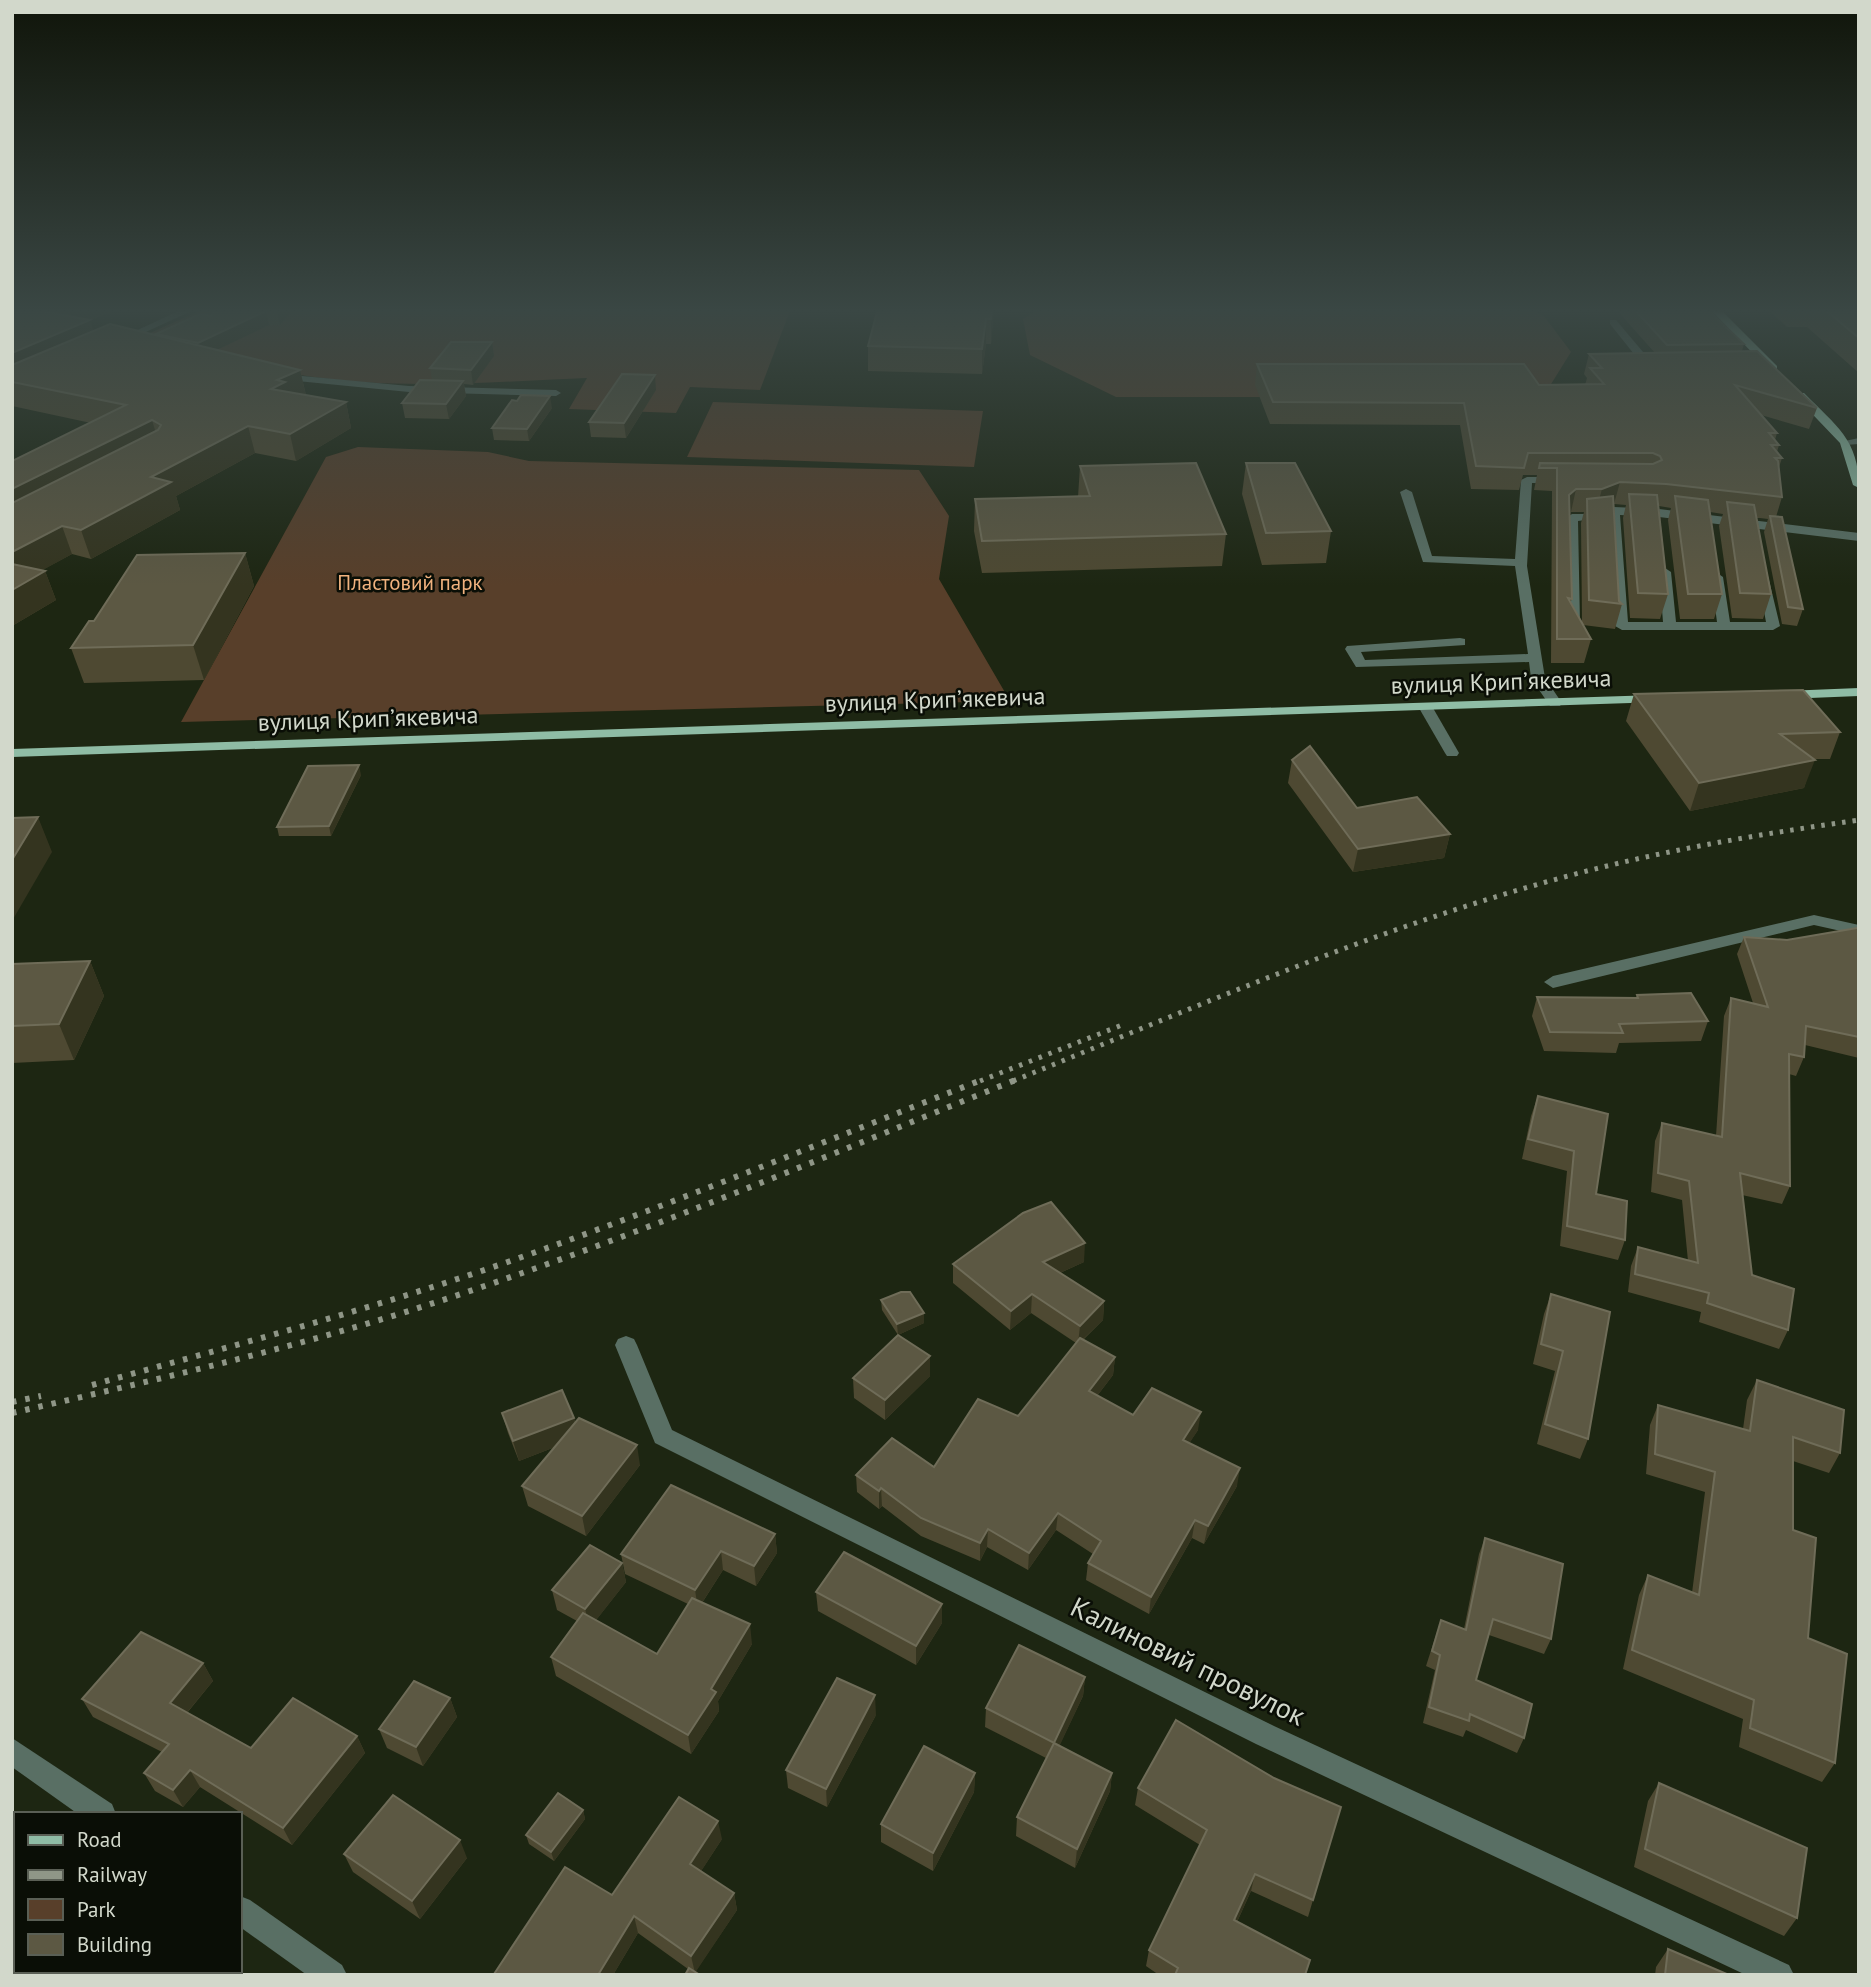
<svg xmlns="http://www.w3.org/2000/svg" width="1871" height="1987" font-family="'PT Sans',sans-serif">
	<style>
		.green { fill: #583f2a }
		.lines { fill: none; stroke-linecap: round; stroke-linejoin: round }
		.minor { fill: #596f64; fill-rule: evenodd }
		.major { fill: #8fbca5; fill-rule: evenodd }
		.rail-far1 { stroke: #8f9687; stroke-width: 5; stroke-dasharray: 3.5 7; stroke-linecap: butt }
		.rail { stroke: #8f9687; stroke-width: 6; stroke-dasharray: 4.5 9; stroke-linecap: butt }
		.wall { fill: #4e4932; fill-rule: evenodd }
		.shaded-wall { fill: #34341f }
		.building { fill: #5c5843; stroke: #6f6c58; stroke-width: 2 }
		.labels { text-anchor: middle; stroke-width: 5; stroke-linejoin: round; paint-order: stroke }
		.far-park-label { font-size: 21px; fill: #f0b27e; stroke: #0a0e06 }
		.street-label { font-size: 24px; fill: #d2d8cb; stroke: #0a0e06 }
		.near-street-label { font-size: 28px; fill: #d2d8cb; stroke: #0a0e06 }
	</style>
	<rect width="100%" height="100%" fill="#1d2612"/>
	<!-- green -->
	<g class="green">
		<path d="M206,308H791L760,390L690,387L676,413L569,409L587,378C512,381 437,387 363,382C285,377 208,356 132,341Z"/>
		<polygon points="1040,308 1528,308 1544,316 1571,352 1543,397 1116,397 1030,355 1023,319"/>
		<polygon points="713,402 983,411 974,467 687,457"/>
		<polygon points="358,447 488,452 529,461 919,470 949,516 939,579 1010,701 181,722 326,457"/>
	</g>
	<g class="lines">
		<!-- minor -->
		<g class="minor">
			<polygon points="185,308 198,308 124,342 116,340"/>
			<polygon points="1610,320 1616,320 1654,365 1654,369 1646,369 1610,324"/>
			<polygon points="281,374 409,386 556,390 561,393 556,396 409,392 277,379 276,377"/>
			<polygon points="1859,438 1859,444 1845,445 1840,442"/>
			<polygon points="1527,477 1557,477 1563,480 1557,483 1532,483 1527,566 1545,678 1562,703 1560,706 1550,706 1531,678 1529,662 1356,667 1345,649 1347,646 1460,638 1465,639 1465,645 1361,652 1365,660 1528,654 1515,566 1423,562 1400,492 1406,489 1412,492 1432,556 1515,559 1521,480"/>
			<polygon points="1614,507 1659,509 1859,533 1859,541 1659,517 1620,515 1628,622 1663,622 1659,572 1665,568 1671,572 1676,622 1717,622 1711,577 1717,573 1723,577 1730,622 1766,622 1758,579 1764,575 1768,576 1780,626 1773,630 1622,630 1615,626 1609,517 1578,521 1580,624 1573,628 1568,627 1566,518 1572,514 1597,514"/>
			<polygon points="1426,704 1433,708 1459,753 1457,756 1447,756 1445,753 1419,708"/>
			<polygon points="1814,915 1859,925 1859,935 1814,925 1553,988 1544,982 1553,976"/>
			<polygon points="626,1336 634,1339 637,1345 672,1430 1274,1726 1789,1965 1794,1975 1746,1975 1256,1744 655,1443 615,1345 618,1339"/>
			<polygon points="12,1738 112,1804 116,1814 78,1814 12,1767"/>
			<polygon points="240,1896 250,1900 342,1965 347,1975 307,1975 240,1927"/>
		</g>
		<!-- major -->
		<g class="major">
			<polygon points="1709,308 1719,308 1777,366 1777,370 1769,370"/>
			<path d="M1796,393H1804C1836,426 1859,439 1859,488L1853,485L1840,443L1796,397Z"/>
			<polygon points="1859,688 1859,696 1785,699 1778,695 1785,691"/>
			<polygon points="1656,695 1661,696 1661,702 12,757 12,749"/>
		</g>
		<!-- rail-far1 -->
		<g class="rail-far1">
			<polyline points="980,1081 1122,1025"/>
			<path d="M1013,1081C1196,1007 1378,927 1568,876C1664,850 1761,834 1859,820"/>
		</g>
		<!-- rail -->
		<g class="rail">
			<path d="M92,1385C228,1347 365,1311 499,1265C663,1208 823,1142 984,1079"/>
			<polyline points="12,1402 41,1396"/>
			<path d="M12,1413C147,1382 282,1351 415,1309C619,1244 819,1159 1018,1079"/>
		</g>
	</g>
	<!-- wall -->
	<g class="wall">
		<polygon points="12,308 113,308 114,311 89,320 93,331 157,336 156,334 211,316 295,308 280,325 269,325 217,350 300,370 306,395 346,402 351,428 296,461 255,453 176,496 180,510 91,559 72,554 42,570 45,571 56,600 12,626 12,461 91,423 12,406"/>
		<polygon points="878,308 994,308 991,344 986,344 982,374 868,371 868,346"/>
		<path d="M1615,308H1706L1744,344L1742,351L1817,408L1809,429L1761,415L1777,433L1775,440L1779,445L1777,452L1782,458L1779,467L1782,497L1776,517L1803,609L1797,626L1782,624L1764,532L1768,519L1760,518H1757L1771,594L1763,619L1732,618L1719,526L1723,514L1710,512L1722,594L1714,619H1680L1668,520L1671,508L1659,506L1668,594L1660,619L1630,618L1623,518L1626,505L1614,504L1619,601L1622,604L1615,629L1583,625L1591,639L1584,663H1551L1552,491L1534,490L1537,475H1523L1519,490L1471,489L1460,425L1270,424L1255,385L1257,364L1539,385H1585L1587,378L1584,374L1589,354L1655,353ZM1571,512H1584L1581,523L1582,623L1570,603L1572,599L1569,513Z"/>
		<polygon points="1766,308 1859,308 1859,373 1807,327 1787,327"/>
		<polygon points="492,342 494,356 473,385 464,384 466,396 449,419 405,418 402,403 432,380 430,368"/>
		<polygon points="656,390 626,438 591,437 589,422"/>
		<polygon points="552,408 529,441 494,440 492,428"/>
		<polygon points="1246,463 1331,531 1326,563 1262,565 1242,494"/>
		<polygon points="1080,466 1226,534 1222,566 982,573 974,531 975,499 1078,497"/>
		<polygon points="245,553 254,586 204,680 84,683 71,648 94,621"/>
		<polygon points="1634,694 1840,732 1830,759 1813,759 1804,788 1690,811 1626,721"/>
		<polygon points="1292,760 1357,808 1450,834 1444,858 1353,872 1288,783"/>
		<polygon points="361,775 331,836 279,836 277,827"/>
		<polygon points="1859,928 1859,1058 1805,1045 1804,1057 1796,1076 1789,1074 1790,1186 1782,1204 1742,1195 1752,1275 1788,1330 1779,1349 1699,1322 1701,1312 1628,1292 1631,1266 1638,1247 1688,1261 1682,1200 1651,1192 1655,1141 1662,1123 1716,1136 1724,1016 1731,998 1753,1003 1737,954 1744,937 1787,940"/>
		<polygon points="90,961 104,996 74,1060 12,1063 12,964"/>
		<polygon points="1637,995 1708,1021 1701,1041 1619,1043 1616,1053 1544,1051 1532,1016 1537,997 1636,998"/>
		<polygon points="1538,1096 1608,1114 1596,1194 1625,1240 1618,1260 1560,1246 1567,1171 1522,1159 1531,1116"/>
		<polygon points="1084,1262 1060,1273 1104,1301 1103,1320 1083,1340 1115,1357 1113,1375 1097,1396 1133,1415 1198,1430 1189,1443 1237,1486 1204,1544 1192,1538 1149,1614 1086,1580 1088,1563 1093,1554 1056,1530 1028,1570 987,1547 980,1561 921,1536 882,1506 879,1509 857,1492 856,1475 934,1467 1018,1416 1076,1343 1031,1313 1010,1330 953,1283 953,1264"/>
		<polygon points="1551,1294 1588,1439 1580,1459 1537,1444 1555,1371 1533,1364 1544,1314"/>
		<polygon points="881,1300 924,1313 924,1323 898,1335 882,1310"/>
		<polygon points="930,1376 885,1420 854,1398 853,1378"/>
		<polygon points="1757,1380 1840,1453 1829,1473 1793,1461 1793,1530 1808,1638 1835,1763 1822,1782 1739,1747 1743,1719 1623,1669 1639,1595 1648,1575 1692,1593 1705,1492 1646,1474 1650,1425 1658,1405 1743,1429 1747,1400"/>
		<polygon points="502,1413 574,1418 575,1422 640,1465 586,1536 528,1506 522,1486 555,1447 519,1461 508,1433"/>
		<polygon points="775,1534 777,1553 756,1586 723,1570 702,1603 752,1644 718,1701 719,1711 691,1754 556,1676 551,1657 577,1621 557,1610 552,1590 622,1563 626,1582 596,1620 657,1654 688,1604 625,1574 621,1554"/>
		<polygon points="1485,1538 1551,1639 1544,1654 1489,1635 1476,1680 1524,1738 1517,1753 1466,1730 1463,1737 1423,1723 1435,1670 1426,1666 1436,1635 1441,1620 1464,1629 1479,1554"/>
		<polygon points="816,1592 942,1604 942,1623 916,1665 818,1611"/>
		<polygon points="203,1663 213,1681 187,1713 251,1748 357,1736 365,1753 292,1845 200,1787 183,1807 155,1791 144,1773 162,1752 93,1717 82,1699"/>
		<polygon points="1085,1677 1083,1696 1059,1746 1112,1773 1110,1791 1075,1868 1016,1836 1017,1817 1046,1758 985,1727 986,1708"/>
		<polygon points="450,1698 457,1717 423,1766 387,1748 379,1729"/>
		<polygon points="876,1715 827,1807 788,1788 786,1770"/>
		<polygon points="1176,1720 1313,1900 1308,1917 1251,1891 1237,1922 1305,1975 1159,1975 1146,1966 1149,1950 1200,1845 1135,1805 1138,1788"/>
		<polygon points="975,1773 974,1792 933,1871 881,1842 881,1824"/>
		<polygon points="1659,1783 1797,1918 1784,1936 1634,1867 1648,1801"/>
		<polygon points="583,1810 585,1819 554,1861 529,1844 526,1835"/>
		<polygon points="722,1839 701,1871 734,1893 737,1910 695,1972 688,1969 638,1933 613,1975 494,1975 494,1974 612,1895"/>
		<polygon points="344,1854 467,1858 420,1919 353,1872"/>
		<polygon points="1668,1949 1729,1975 1655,1975 1656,1967"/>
	</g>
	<!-- shaded-wall -->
	<g class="shaded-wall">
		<polygon points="42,308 47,308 54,331 36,310"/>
		<polygon points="68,308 113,308 114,311 74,324"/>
		<polygon points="279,308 295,308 280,325 277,311"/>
		<polygon points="992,308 994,308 991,344 991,319"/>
		<polygon points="266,311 269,325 202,357 198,343"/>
		<polygon points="986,319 986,344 982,374 982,349"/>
		<polygon points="90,320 98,344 12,382 12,353"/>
		<polygon points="492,342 494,356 473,385 471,370"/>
		<polygon points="300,370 306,396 271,389 277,380"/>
		<polygon points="655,375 656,390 626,438 624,423"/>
		<polygon points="463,381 466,396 449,419 446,404"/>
		<polygon points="550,396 552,408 529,441 527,429"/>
		<polygon points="346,402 351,428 296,461 290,434"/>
		<polygon points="152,420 160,447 12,522 12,489"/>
		<polygon points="248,426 255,453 176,496 180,510 91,559 81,530 151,477"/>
		<polygon points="1620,482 1614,504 1596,511 1602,489"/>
		<polygon points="1576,489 1571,512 1563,518 1569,495"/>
		<polygon points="62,526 72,554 12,587 12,552"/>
		<polygon points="245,553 254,586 204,680 193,645"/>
		<polygon points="45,571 56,600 12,626 12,590"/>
		<polygon points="1815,760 1804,788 1690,811 1699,783"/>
		<polygon points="359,765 361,775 331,836 329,826"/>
		<polygon points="38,817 52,852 12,921 12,860"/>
		<polygon points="1450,834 1444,858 1353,872 1358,849"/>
		<polygon points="90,961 104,996 74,1060 59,1024"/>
		<polygon points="1085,1243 1084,1262 1042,1281 1043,1262"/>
		<polygon points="1032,1294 1031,1313 1010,1330 1011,1311"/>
		<polygon points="1104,1301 1103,1320 1078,1344 1080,1326"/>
		<polygon points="924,1313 924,1323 898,1335 897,1324"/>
		<polygon points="930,1356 930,1376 885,1420 885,1400"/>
		<polygon points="1115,1357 1113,1375 1087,1409 1089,1391"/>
		<polygon points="1201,1412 1198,1430 1180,1458 1183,1440"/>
		<polygon points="574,1418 578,1438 519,1461 513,1441"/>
		<polygon points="637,1445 640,1465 586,1536 582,1516"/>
		<polygon points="1240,1468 1237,1486 1204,1544 1208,1526"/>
		<polygon points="881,1488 882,1506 879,1509 879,1491"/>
		<polygon points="1058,1513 1056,1530 1028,1570 1029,1553"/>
		<polygon points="1195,1520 1192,1538 1149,1614 1151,1597"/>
		<polygon points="988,1529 987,1547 980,1561 980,1543"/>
		<polygon points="775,1534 777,1553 756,1586 754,1566"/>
		<polygon points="721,1551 723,1570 698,1609 695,1590"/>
		<polygon points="622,1563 626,1582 590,1628 585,1609"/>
		<polygon points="942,1604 942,1623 916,1665 916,1646"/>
		<polygon points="750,1624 752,1644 718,1701 719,1711 691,1754 688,1735 711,1689"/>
		<polygon points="203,1663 213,1681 180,1721 170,1703"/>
		<polygon points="1085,1677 1083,1696 1052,1762 1054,1743"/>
		<polygon points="875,1695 876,1715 827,1807 826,1789"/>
		<polygon points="450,1698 457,1717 423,1766 416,1747"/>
		<polygon points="357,1736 365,1753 292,1845 283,1828"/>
		<polygon points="190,1770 200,1787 183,1807 173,1790"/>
		<polygon points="975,1773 974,1792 933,1871 933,1853"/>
		<polygon points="1112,1773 1110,1791 1075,1868 1077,1849"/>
		<polygon points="583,1810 585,1819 554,1861 551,1852"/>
		<polygon points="718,1821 722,1839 694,1882 690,1864"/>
		<polygon points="460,1840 467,1858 420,1919 412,1901"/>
		<polygon points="1255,1874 1251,1891 1230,1937 1234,1920"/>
		<polygon points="734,1893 737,1910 695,1973 691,1956"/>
		<polygon points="634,1916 638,1933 613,1975 598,1975"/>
		<polygon points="47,1971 75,1971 72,1975 44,1975"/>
	</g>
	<!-- building -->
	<g class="building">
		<polygon points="12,308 42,308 36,310 90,320 12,353"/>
		<polygon points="219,308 279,308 277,311 266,311 198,343 156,334 200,314 211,316"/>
		<polygon points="878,308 992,308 991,319 986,319 982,349 868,346"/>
		<polygon points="1633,308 1706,308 1744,344 1667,345"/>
		<polygon points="1823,308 1859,308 1859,338"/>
		<polygon points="110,324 300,370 277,380 285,382 271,389 346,402 290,434 248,426 151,477 171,482 81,530 62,526 12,552 12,503 158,430 161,425 152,420 12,489 12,461 126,405 12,382 12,365"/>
		<polygon points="451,342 492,342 471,370 430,368"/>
		<polygon points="1757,351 1817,408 1735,385 1777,433 1769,433 1779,445 1771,445 1782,458 1775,458 1778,461 1782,497 1666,484 1620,482 1602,489 1576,489 1569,495 1572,599 1568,598 1591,639 1557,639 1557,468 1539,468 1540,463 1653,464 1662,460 1660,456 1653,453 1528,453 1524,468 1476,466 1464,403 1273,402 1257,364 1524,364 1539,385 1604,384 1590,368 1602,368 1589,354"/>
		<polygon points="622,374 655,375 624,423 589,422"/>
		<polygon points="420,380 463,381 446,404 402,403"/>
		<polygon points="521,395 550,396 527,429 492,428 512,400 517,401"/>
		<polygon points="1196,463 1226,534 982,541 975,499 1090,496 1080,466"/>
		<polygon points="1246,463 1295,463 1331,531 1266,533"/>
		<polygon points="1629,494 1657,495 1668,594 1638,593"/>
		<polygon points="1613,496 1619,601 1622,604 1589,600 1587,499"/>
		<polygon points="1675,496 1708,500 1722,594 1688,594"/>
		<polygon points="1727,502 1754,505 1771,594 1740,593"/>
		<polygon points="1770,516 1782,517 1803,609 1788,607"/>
		<polygon points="245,553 193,645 71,648 89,621 94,621 137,555"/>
		<polygon points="12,564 45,571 12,590"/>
		<polygon points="1803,690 1840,732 1780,734 1815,760 1699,783 1634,694"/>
		<polygon points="1310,746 1357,808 1417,797 1450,834 1358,849 1292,760"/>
		<polygon points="359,765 329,826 277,827 308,766"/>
		<polygon points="38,817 12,860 12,818"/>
		<polygon points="1857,928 1859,928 1859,1037 1806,1026 1804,1057 1789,1054 1790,1186 1740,1173 1752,1275 1794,1289 1788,1330 1707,1303 1709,1293 1635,1274 1638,1247 1698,1263 1689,1181 1658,1173 1662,1123 1722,1137 1731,998 1768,1007 1744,937 1787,940"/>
		<polygon points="90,961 59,1024 12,1026 12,964"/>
		<polygon points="1691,993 1708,1021 1619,1024 1623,1033 1550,1032 1537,997 1638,998 1637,995"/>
		<polygon points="1538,1096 1608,1114 1596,1194 1627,1201 1625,1240 1567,1226 1574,1151 1528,1139"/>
		<polygon points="1051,1202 1085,1243 1043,1262 1104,1301 1080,1326 1032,1294 1011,1311 953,1264 1023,1213"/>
		<polygon points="901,1292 910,1292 924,1313 897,1324 881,1300"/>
		<polygon points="1551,1294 1610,1312 1588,1439 1545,1424 1563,1351 1541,1344"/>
		<polygon points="898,1335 930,1356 885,1400 853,1378"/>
		<polygon points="1080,1338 1115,1357 1089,1391 1133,1415 1152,1388 1201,1412 1183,1440 1240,1468 1208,1526 1195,1520 1151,1597 1088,1563 1101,1541 1058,1513 1029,1553 988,1529 980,1543 921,1518 881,1488 879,1491 856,1475 892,1438 934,1467 978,1399 1018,1416"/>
		<polygon points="1757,1380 1844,1410 1840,1453 1793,1437 1793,1530 1816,1538 1808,1638 1847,1654 1835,1763 1750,1728 1754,1700 1632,1650 1648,1575 1699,1595 1715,1472 1655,1454 1658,1405 1750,1431"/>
		<polygon points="562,1390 574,1418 513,1441 502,1413"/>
		<polygon points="579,1418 637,1445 582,1516 522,1486"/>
		<polygon points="671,1485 775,1534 754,1566 721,1551 695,1590 621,1554"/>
		<polygon points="1485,1538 1563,1564 1551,1639 1493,1619 1476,1680 1532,1704 1524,1738 1470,1714 1469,1721 1429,1707 1440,1655 1432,1651 1441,1620 1466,1630"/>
		<polygon points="590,1545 622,1563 585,1609 552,1590"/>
		<polygon points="844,1552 942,1604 916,1646 816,1592"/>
		<polygon points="692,1598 750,1624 711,1689 716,1692 688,1735 551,1657 583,1613 657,1654"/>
		<polygon points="141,1632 203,1663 170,1703 251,1748 293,1698 357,1736 283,1828 190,1770 173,1790 144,1773 169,1744 82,1699"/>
		<polygon points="1019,1645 1085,1677 1054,1743 986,1708"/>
		<polygon points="837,1678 875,1695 826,1789 786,1770"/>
		<polygon points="414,1681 450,1698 416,1747 379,1729"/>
		<polygon points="1176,1720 1274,1778 1341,1807 1313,1900 1255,1874 1234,1920 1310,1960 1305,1975 1175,1975 1178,1968 1149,1950 1207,1830 1138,1788"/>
		<polygon points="1054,1743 1112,1773 1077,1849 1017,1817"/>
		<polygon points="924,1746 975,1773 933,1853 881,1824"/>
		<polygon points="1659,1783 1807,1848 1797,1918 1645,1849"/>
		<polygon points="558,1793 583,1810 551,1852 526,1835"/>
		<polygon points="393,1795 460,1840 412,1901 344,1854"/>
		<polygon points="679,1797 718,1821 690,1864 734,1893 691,1956 634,1916 598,1975 495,1975 494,1974 565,1867 612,1895"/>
		<polygon points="16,1918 16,1971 47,1971 44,1975 12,1975 12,1922"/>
		<polygon points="1668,1949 1729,1975 1665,1975"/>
		<polygon points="689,1968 700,1975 685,1975"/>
	</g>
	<!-- sky -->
	<linearGradient id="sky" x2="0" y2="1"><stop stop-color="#10150a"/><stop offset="0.53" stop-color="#3a4744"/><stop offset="1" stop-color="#3a4744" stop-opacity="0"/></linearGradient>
	<rect width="1871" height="586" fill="url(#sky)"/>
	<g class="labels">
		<!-- far-park labels -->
		<g class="far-park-label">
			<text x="410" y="590">Пластовий парк</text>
		</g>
		<!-- street labels -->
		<g class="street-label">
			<text transform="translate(1501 682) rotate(-2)" y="8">вулиця Крипʼякевича</text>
			<text transform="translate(935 700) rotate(-2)" y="8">вулиця Крипʼякевича</text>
			<text transform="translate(368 719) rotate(-2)" y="8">вулиця Крипʼякевича</text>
		</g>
		<!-- near-street labels -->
		<g class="near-street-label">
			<text transform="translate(1188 1661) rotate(26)" y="10">Калиновий провулок</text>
		</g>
	</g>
	<!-- border -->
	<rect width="1871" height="1987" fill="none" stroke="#d2d8cb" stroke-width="28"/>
	<!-- legend -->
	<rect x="14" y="1812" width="228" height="161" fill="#0a0e06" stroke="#5a5f55" stroke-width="2"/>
	<rect x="28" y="1835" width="35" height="10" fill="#8fbca5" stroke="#5a5f55" stroke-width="2"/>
	<text x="77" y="1847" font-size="21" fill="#d2d8cb">Road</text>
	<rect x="28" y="1870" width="35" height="10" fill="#8f9687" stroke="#5a5f55" stroke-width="2"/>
	<text x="77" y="1882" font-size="21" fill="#d2d8cb">Railway</text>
	<rect x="28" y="1899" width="35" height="21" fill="#583f2a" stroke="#5a5f55" stroke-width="2"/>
	<text x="77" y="1917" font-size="21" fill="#d2d8cb">Park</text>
	<rect x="28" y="1934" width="35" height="21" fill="#5c5843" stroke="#5a5f55" stroke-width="2"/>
	<text x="77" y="1952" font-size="21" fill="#d2d8cb">Building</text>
</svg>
